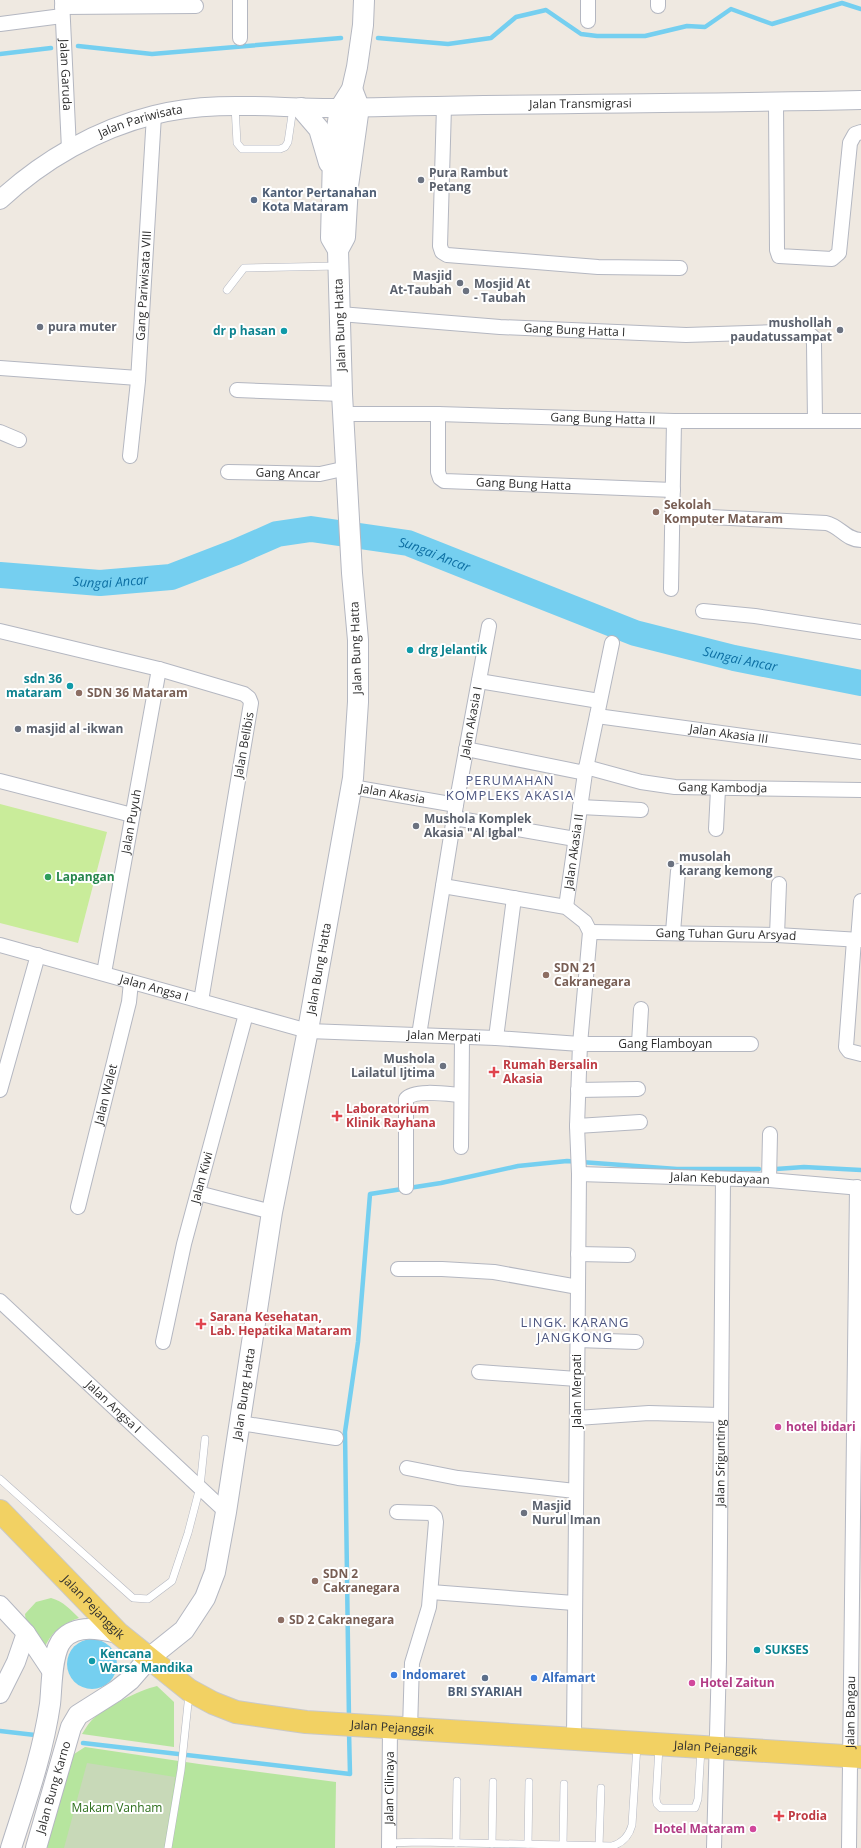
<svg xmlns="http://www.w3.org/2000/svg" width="861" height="1848" font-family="'Open Sans',sans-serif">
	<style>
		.green { fill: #b6e59e }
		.cemetery { fill: #c8d9b8 }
		.pitch { fill: #c9ec9a }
		.water { fill: #75cff0 }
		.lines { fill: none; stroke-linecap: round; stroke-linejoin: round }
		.stream { stroke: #75cff0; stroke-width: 4.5 }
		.river { stroke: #75cff0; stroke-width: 26 }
		.service-casing { stroke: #b4b7c1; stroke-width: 8 }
		.minor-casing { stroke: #b4b7c1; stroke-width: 16 }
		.tertiary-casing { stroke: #b4b7c1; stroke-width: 20 }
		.secondary-casing { stroke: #b4b7c1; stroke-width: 22 }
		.primary-casing { stroke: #c9c9c9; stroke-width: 24 }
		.service { stroke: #fff; stroke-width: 7 }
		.minor { stroke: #fff; stroke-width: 14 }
		.tertiary { stroke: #fff; stroke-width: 18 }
		.secondary { stroke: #fff; stroke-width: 20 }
		.primary { stroke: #f2d163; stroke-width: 22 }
		.worship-dot { fill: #6b7280; stroke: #fff; stroke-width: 1.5 }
		.service-dot { fill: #5c6f8a; stroke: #fff; stroke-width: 1.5 }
		.culture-dot { fill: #0f9aa8; stroke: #fff; stroke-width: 1.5 }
		.education-dot { fill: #8d6e63; stroke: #fff; stroke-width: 1.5 }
		.leisure-dot { fill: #2e9e5b; stroke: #fff; stroke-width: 1.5 }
		.health-dot { fill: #e0444e; stroke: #fff; stroke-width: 1.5 }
		.hotel-dot { fill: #d1479c; stroke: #fff; stroke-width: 1.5 }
		.shop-dot { fill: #3f7fe0; stroke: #fff; stroke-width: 1.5 }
		.labels { text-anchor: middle; stroke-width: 4; stroke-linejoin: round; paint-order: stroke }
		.street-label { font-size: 12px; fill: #2e2e2e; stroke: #fff }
		.worship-label { font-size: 12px; font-weight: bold; fill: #5b616d; stroke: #fff; text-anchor: start }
		.service-label { font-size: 12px; font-weight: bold; fill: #4e5e75; stroke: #fff; text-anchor: start }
		.culture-label { font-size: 12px; font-weight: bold; fill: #0d838f; stroke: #fff; text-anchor: start }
		.education-label { font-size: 12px; font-weight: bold; fill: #785e54; stroke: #fff; text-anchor: start }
		.leisure-label { font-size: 12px; font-weight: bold; fill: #27864d; stroke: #fff; text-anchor: start }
		.health-label { font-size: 12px; font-weight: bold; fill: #be3a42; stroke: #fff; text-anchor: start }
		.hotel-label { font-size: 12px; font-weight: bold; fill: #b23c85; stroke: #fff; text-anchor: start }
		.shop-label { font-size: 12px; font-weight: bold; fill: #366cbe; stroke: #fff; text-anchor: start }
		.park-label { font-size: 12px; fill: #2c6e1b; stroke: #fff }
		.water-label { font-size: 13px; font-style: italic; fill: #0d6fa3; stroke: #fff }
		.neighbourhood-label { font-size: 13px; letter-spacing: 1px; fill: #4d5680; stroke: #fff }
	</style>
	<rect width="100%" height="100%" fill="#efe9e1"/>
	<!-- green -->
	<g class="green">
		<path d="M51,1598C63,1601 71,1610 79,1618C62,1624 51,1632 44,1649L26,1624L25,1614L36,1602Z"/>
		<path d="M157,1686L174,1702V1747L82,1734C85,1730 87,1725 91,1721C102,1708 140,1690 157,1686Z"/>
		<polygon points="85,1747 199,1764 336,1782 335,1848 47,1848 71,1756"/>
	</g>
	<!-- cemetery -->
	<polygon class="cemetery" points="87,1763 175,1777 164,1848 64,1848"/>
	<!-- pitch -->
	<polygon class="pitch" points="0,804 107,832 78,943 0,923"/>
	<!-- water -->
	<circle class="water" cx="92" cy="1664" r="25"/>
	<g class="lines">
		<!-- stream -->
		<g class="stream">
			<polyline points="378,38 448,44 491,38 516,17 546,10 581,34 597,36 645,36 687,26 705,27 731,9 772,24 842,3 861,9"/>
			<polyline points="78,46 152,54 341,38"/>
			<polyline points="0,54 51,48"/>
			<polyline points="776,1169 804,1167 861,1170"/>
			<polyline points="349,1720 345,1432 358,1342 370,1194 441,1183 518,1166 567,1161 677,1169 759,1169"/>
			<polyline points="0,1731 35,1735"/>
			<polyline points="83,1743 350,1774 349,1731"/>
		</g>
		<!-- river -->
		<path class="river" id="s1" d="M0,575L100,583L171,577L236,552L277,534L311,529L408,543L635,633L734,658L861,683"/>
		<defs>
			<g id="service">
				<polyline points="235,106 237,143 242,149 280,149 285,147 288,142 293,108"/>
				<polyline points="227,290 244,268 338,266"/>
				<polyline points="0,1479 133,1598 148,1599 172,1581 188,1533 200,1487 205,1439"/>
				<polyline points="659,1747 656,1799 657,1804 661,1808 695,1808 698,1799 701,1749"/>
				<path d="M389,1843L419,1842L612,1846C623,1843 629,1836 632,1825L637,1745"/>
				<polyline points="456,1843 457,1781"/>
				<polyline points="492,1844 493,1782"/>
				<polyline points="528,1844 529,1782"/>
				<polyline points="563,1845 564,1784"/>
				<polyline points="599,1846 601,1788"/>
				<polyline points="168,1848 181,1770 189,1694"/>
			</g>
			<g id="minor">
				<path id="s2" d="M62,0L69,149"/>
				<polyline points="240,0 240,38"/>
				<polyline points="588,0 588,21"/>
				<polyline points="658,0 658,6"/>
				<polyline points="62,7 196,6"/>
				<polyline points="0,24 62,16"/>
				<polyline points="776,102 777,250 779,256 832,259 839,253 850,143 855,134 861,132"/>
				<polyline points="444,106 440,246 442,252 447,255 598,267 680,268"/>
				<path id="s3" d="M340,314L500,327L686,335L806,331L813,337L814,344L815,421"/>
				<polyline points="0,368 138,378"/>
				<polyline points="237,390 342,394"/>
				<path id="s4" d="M344,414H438L674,421H861"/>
				<path id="s5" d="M438,414V472L440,478L444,481L673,490"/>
				<polyline points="0,432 19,440"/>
				<path id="s6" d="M130,456L138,381L154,115"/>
				<path id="s7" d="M228,472L320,474L347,468"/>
				<path d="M672,515L826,523C840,526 846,540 861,540"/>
				<polyline points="671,589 674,421"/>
				<polyline points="703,611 755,616 861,632"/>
				<polyline points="0,631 159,669 244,694 249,698 251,703 201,1001"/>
				<polyline points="479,681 599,701"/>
				<path id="s8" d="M597,716L861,752"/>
				<polyline points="466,749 585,773"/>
				<path id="s9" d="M586,767L641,782L675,787L861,790"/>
				<polyline points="0,781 132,815"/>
				<path id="s10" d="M352,787L456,805"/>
				<polyline points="580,807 641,810"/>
				<polyline points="454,818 575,839"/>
				<polyline points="716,829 718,789"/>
				<path id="s11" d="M443,886L566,907L585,922L590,932L580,1044H751"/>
				<path id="s12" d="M566,907L585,773L612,643"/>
				<path id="s13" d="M590,932L777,935L861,940"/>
				<polyline points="673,932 678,871"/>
				<polyline points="777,935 779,884"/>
				<polyline points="854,940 846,1047 849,1051 861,1054"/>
				<polyline points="858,940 861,901"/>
				<path id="s14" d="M0,945L308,1031L496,1038L580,1044L577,1126L579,1174L574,1738"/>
				<path id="s15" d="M104,973L159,669"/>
				<path id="s16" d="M419,1035L456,805L489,626"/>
				<polyline points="496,1038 514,898"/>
				<polyline points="639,1043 641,1009"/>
				<polyline points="0,1090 38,955"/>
				<polyline points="578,1090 638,1089"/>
				<polyline points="577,1126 640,1122"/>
				<polyline points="461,1147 462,1038"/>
				<path id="s17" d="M579,1174L769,1180L861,1188"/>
				<polyline points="769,1180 770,1134"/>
				<path d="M406,1187V1099C414,1089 448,1094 460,1095"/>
				<polyline points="198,1193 272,1212"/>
				<path id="s18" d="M78,1207L129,1002L131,982"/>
				<polyline points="578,1254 628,1255"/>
				<polyline points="398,1269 442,1269 494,1272 578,1287"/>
				<path id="s19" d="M0,1301L226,1512"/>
				<polyline points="577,1340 636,1342"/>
				<path id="s20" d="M163,1342L184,1244L246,1014"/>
				<polyline points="479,1372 577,1379"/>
				<polyline points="577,1418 649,1413 720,1415"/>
				<polyline points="240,1423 336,1438"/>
				<polyline points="407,1468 458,1478 575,1491"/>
				<polyline points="397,1512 431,1513 435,1517 436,1522 429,1607 412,1663 410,1729"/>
				<polyline points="431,1592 574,1603"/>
				<path id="s21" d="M389,1848L390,1727"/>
				<path id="s22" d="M714,1848L719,1660L723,1179"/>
				<path id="s23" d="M849,1848L857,1187"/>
			</g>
			<g id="tertiary">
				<path id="s24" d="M0,200C43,160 97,129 154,115C215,99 278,109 340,108C514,103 687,104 861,100"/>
				<polyline points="0,1605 26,1633 52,1672"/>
				<polyline points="0,1694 16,1662 26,1633"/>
			</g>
			<g id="secondary">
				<polyline points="301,108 319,129 329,163"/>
				<polyline points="338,250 345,237 348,186 359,107 352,89"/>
				<path d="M11,1848C26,1801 43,1753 50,1704C52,1687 51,1652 63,1639C77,1624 100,1629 118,1633"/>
				<path id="s25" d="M36,1848L71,1727L78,1715L116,1691L130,1680L149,1658L184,1630L205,1598L215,1572L226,1512L272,1212L308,1030L353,778L358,702V640L352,573L342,394L338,250L331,238L333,156L340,108L352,89L357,67L363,25L364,0"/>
			</g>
			<g id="primary">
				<path id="s26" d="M0,1511L118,1633L189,1690L213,1703L236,1712L306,1722L861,1757"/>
			</g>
		</defs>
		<!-- service casing -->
		<use href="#service" class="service-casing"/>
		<!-- minor casing -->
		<use href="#minor" class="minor-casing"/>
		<!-- tertiary casing -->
		<use href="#tertiary" class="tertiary-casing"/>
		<!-- secondary casing -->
		<use href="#secondary" class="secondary-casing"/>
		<!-- primary casing -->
		<use href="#primary" class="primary-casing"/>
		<!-- service -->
		<use href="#service" class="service"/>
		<!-- minor -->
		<use href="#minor" class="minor"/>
		<!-- tertiary -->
		<use href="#tertiary" class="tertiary"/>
		<!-- secondary -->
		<use href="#secondary" class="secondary"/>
		<!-- primary -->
		<use href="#primary" class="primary"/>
	</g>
	<!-- markers -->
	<g class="worship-dot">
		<circle cx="421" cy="180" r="4"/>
		<circle cx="460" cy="283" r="4"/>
		<circle cx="466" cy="291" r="4"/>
		<circle cx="40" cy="327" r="4"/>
		<circle cx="840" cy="330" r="4"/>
		<circle cx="18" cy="729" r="4"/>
		<circle cx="416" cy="826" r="4"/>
		<circle cx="671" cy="864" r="4"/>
		<circle cx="443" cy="1066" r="4"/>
		<circle cx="524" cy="1513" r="4"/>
	</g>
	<g class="service-dot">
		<circle cx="254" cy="200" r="4"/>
		<circle cx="485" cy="1678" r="4"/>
	</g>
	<g class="culture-dot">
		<circle cx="284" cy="331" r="4"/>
		<circle cx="410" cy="650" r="4"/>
		<circle cx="70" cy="686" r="4"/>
		<circle cx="757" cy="1650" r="4"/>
		<circle cx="92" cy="1661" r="4"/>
	</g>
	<g class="education-dot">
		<circle cx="656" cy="512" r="4"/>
		<circle cx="79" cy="693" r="4"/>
		<circle cx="546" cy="975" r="4"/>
		<circle cx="315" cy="1581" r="4"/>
		<circle cx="281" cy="1620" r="4"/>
	</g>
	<circle class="leisure-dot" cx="48" cy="877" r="4"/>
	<g class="health-dot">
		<path d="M492 1066h4v4h4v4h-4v4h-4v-4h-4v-4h4z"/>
		<path d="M335 1110h4v4h4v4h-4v4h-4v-4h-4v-4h4z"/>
		<path d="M199 1318h4v4h4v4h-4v4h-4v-4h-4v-4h4z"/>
		<path d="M777 1810h4v4h4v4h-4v4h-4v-4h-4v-4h4z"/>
	</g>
	<g class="hotel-dot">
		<circle cx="778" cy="1427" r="4"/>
		<circle cx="692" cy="1683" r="4"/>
		<circle cx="753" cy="1829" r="4"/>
	</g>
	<g class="shop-dot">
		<circle cx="394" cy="1675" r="4"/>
		<circle cx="534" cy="1678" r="4"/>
	</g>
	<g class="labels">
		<!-- street labels -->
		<g class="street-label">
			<text dy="4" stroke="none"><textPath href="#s2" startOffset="75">Jalan Garuda</textPath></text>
			<text dy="4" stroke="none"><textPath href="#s24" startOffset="605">Jalan Transmigrasi</textPath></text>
			<text dy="4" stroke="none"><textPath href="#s24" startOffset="163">Jalan Pariwisata</textPath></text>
			<text dy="4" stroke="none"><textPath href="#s6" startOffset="171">Gang Pariwisata VIII</textPath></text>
			<text transform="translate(340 325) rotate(-92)" y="4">Jalan Bung Hatta</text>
			<text dy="4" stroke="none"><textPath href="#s3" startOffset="235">Gang Bung Hatta I</textPath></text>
			<text dy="4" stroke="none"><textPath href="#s4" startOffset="259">Gang Bung Hatta II</textPath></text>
			<text dy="4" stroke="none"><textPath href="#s7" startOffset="60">Gang Ancar</textPath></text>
			<text dy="4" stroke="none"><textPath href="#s5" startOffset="149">Gang Bung Hatta</textPath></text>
			<text transform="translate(356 648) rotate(-92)" y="4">Jalan Bung Hatta</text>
			<text dy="4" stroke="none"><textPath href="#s16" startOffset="317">Jalan Akasia I</textPath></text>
			<text dy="4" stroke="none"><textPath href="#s8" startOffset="133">Jalan Akasia III</textPath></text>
			<text transform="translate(244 745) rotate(-80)" y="4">Jalan Belibis</text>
			<text dy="4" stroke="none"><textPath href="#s9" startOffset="139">Gang Kambodja</textPath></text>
			<text dy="4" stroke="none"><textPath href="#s10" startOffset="41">Jalan Akasia</textPath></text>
			<text dy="4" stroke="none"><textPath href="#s15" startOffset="154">Jalan Puyuh</textPath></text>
			<text dy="4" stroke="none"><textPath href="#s12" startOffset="56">Jalan Akasia II</textPath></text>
			<text dy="4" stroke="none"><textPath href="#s13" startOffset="136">Gang Tuhan Guru Arsyad</textPath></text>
			<text dy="4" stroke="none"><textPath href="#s25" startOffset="955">Jalan Bung Hatta</textPath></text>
			<text dy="4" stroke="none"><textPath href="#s14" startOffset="160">Jalan Angsa I</textPath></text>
			<text dy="4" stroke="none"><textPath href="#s14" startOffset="456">Jalan Merpati</textPath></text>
			<text dy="4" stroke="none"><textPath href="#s11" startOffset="358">Gang Flamboyan</textPath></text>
			<text dy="4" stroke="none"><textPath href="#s18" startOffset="116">Jalan Walet</textPath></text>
			<text dy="4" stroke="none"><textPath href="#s20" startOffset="169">Jalan Kiwi</textPath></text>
			<text dy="4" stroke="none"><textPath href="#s17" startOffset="141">Jalan Kebudayaan</textPath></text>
			<text transform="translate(577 1391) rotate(-90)" y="4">Jalan Merpati</text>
			<text dy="4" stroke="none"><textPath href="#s25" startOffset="523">Jalan Bung Hatta</textPath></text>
			<text dy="4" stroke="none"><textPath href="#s19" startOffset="155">Jalan Angsa I</textPath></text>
			<text dy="4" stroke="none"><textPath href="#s22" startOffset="385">Jalan Srigunting</textPath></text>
			<text dy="4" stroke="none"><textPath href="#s26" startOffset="134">Jalan Pejanggik</textPath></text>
			<text dy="4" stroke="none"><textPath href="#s23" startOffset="136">Jalan Bangau</textPath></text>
			<text dy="4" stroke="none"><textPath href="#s26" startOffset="470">Jalan Pejanggik</textPath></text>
			<text dy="4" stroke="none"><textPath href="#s26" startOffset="794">Jalan Pejanggik</textPath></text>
			<text dy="4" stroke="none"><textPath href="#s25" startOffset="63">Jalan Bung Karno</textPath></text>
			<text dy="4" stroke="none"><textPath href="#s21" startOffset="60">Jalan Cilinaya</textPath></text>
		</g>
		<!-- worship labels -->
		<g class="worship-label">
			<text x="429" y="177">Pura Rambut<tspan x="429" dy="14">Petang</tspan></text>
			<text x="452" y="280" text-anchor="end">Masjid<tspan x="452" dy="14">At-Taubah</tspan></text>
			<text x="474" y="288">Mosjid At<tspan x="474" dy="14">- Taubah</tspan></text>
			<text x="832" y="327" text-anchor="end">mushollah<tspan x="832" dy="14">paudatussampat</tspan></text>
			<text x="48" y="331">pura muter</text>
			<text x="26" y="733">masjid al -ikwan</text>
			<text x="424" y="823">Mushola Komplek<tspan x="424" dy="14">Akasia "Al Igbal"</tspan></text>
			<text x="679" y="861">musolah<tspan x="679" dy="14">karang kemong</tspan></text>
			<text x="435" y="1063" text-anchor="end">Mushola<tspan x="435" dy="14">Lailatul Ijtima</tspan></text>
			<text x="532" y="1510">Masjid<tspan x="532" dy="14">Nurul Iman</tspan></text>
		</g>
		<!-- service labels -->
		<g class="service-label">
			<text x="262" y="197">Kantor Pertanahan<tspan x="262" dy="14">Kota Mataram</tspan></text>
			<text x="485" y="1696" text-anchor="middle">BRI SYARIAH</text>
		</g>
		<!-- culture labels -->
		<g class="culture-label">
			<text x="276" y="335" text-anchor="end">dr p hasan</text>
			<text x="418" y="654">drg Jelantik</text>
			<text x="62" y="683" text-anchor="end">sdn 36<tspan x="62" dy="14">mataram</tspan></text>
			<text x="765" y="1654">SUKSES</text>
			<text x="100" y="1658">Kencana<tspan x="100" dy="14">Warsa Mandika</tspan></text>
		</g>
		<!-- education labels -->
		<g class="education-label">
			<text x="664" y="509">Sekolah<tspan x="664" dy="14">Komputer Mataram</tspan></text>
			<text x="87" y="697">SDN 36 Mataram</text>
			<text x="554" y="972">SDN 21<tspan x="554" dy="14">Cakranegara</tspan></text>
			<text x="323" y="1578">SDN 2<tspan x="323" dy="14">Cakranegara</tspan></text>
			<text x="289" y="1624">SD 2 Cakranegara</text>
		</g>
		<!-- leisure labels -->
		<g class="leisure-label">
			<text x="56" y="881">Lapangan</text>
		</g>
		<!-- health labels -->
		<g class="health-label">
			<text x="503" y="1069">Rumah Bersalin<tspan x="503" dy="14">Akasia</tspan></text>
			<text x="346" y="1113">Laboratorium<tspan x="346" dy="14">Klinik Rayhana</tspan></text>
			<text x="210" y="1321">Sarana Kesehatan,<tspan x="210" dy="14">Lab. Hepatika Mataram</tspan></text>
			<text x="788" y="1820">Prodia</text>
		</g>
		<!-- hotel labels -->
		<g class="hotel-label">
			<text x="786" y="1431">hotel bidari</text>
			<text x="700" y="1687">Hotel Zaitun</text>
			<text x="745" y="1833" text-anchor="end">Hotel Mataram</text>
		</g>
		<!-- shop labels -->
		<g class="shop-label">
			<text x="402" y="1679">Indomaret</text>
			<text x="542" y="1682">Alfamart</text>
		</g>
		<!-- park labels -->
		<g class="park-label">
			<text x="117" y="1812">Makam Vanham</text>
		</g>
		<!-- water labels -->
		<g class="water-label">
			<text dy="5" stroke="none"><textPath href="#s1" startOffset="447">Sungai Ancar</textPath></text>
			<text dy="5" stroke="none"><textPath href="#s1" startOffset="111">Sungai Ancar</textPath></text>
			<text dy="5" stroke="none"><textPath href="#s1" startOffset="771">Sungai Ancar</textPath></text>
		</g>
		<!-- neighbourhood labels -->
		<g class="neighbourhood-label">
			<text x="510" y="785">PERUMAHAN<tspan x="510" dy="15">KOMPLEKS AKASIA</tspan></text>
			<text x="575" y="1327">LINGK. KARANG<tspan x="575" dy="15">JANGKONG</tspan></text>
		</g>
	</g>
</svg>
